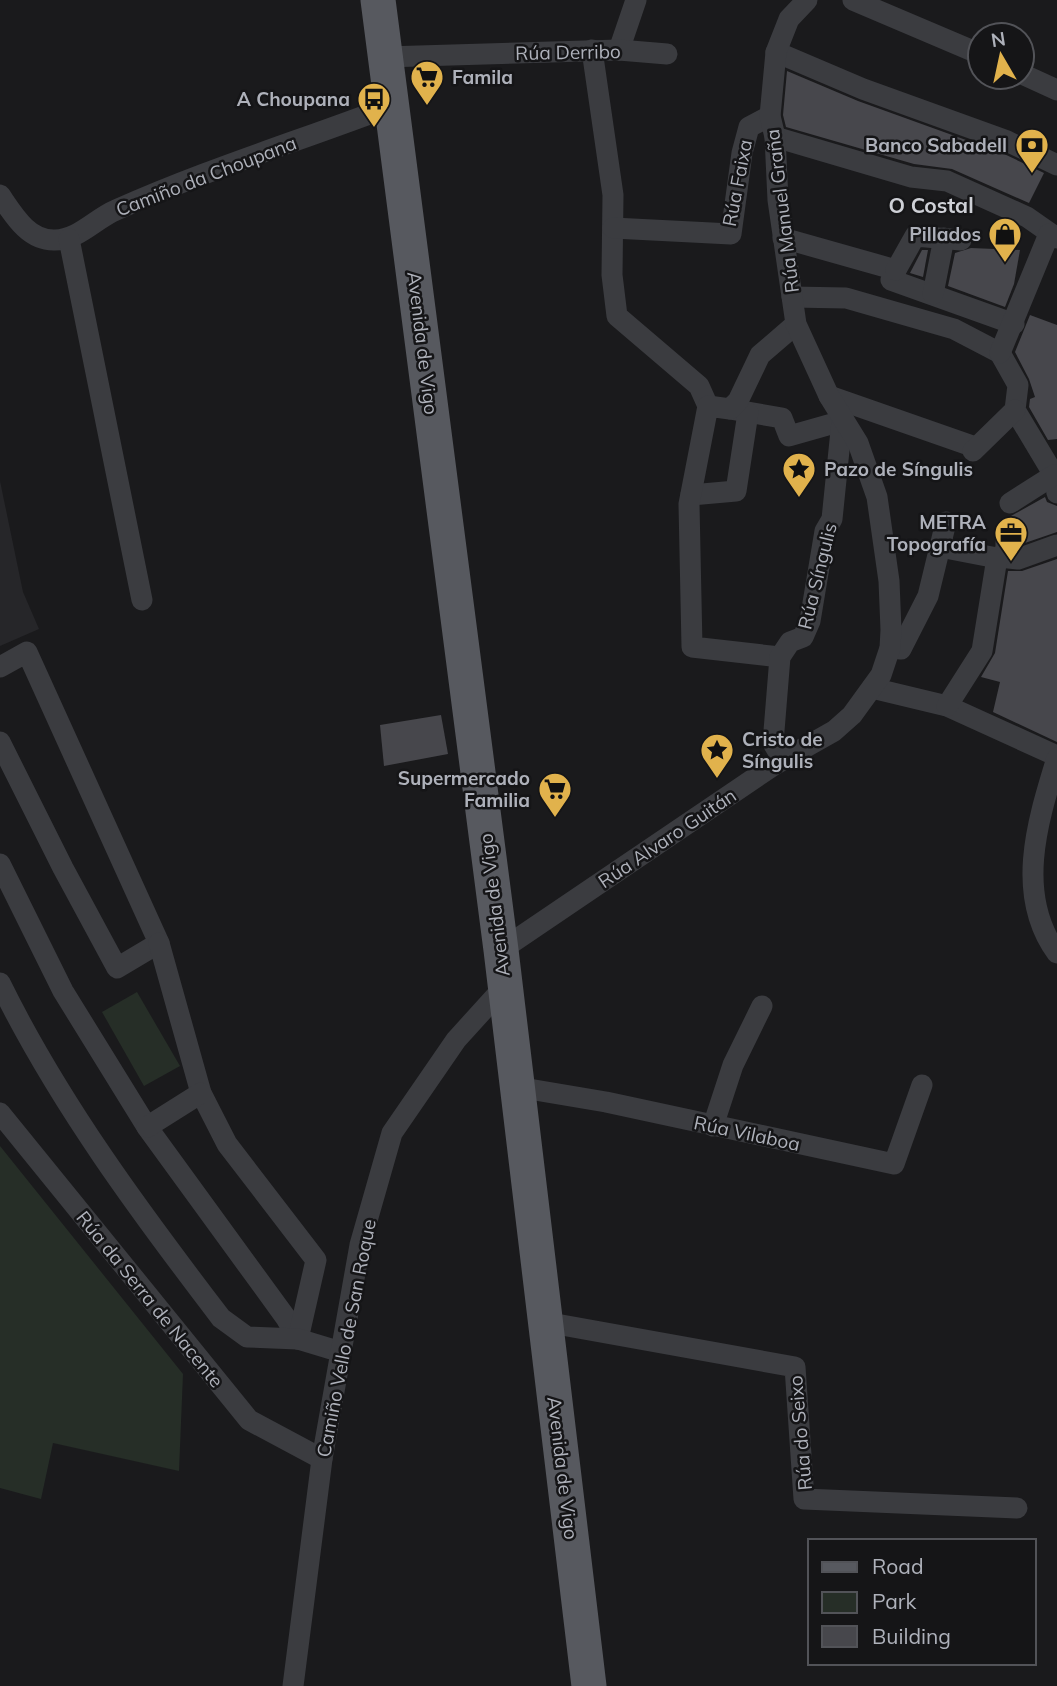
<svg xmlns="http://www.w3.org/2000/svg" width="1057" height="1686" font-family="Mulish,sans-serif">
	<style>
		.built { fill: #262629 }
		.green { fill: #262e27 }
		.building { fill: #47474c }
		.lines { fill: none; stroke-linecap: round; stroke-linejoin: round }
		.street { stroke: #3b3c40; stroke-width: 21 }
		.primary { stroke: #57595f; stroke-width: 35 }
		.labels { text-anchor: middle; stroke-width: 5; stroke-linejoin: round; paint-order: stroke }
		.street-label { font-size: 19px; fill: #aeb1ba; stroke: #151517 }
		.poi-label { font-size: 19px; font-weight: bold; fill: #aeb1ba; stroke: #151517; text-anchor: end }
		.neighbourhood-label { font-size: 21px; font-weight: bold; fill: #ced0d6; stroke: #151517 }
	</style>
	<rect width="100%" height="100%" fill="#1a1a1c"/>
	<!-- built -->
	<polygon class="built" points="0,481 23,592 39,629 0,646"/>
	<!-- green -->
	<g class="green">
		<polygon points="137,992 180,1066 144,1086 102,1012"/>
		<polygon points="0,1146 183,1374 179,1471 53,1443 41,1499 0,1488"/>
	</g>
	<!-- building -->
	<g class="building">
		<polygon points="787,71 858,101 1002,153 1044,173 1029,203 952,169 914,164 786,127 783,115"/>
		<polygon points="971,248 1020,250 1014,284 1005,307 948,286 955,253"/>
		<polygon points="922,250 928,250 923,277 910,273"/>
		<polygon points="1030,315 1057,325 1057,439 1048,440 1029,407 1030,399 1035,397 1029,379 1015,352"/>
		<polygon points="1045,497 1047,502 1057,506 1057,532 1019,545 1018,531 1010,525 1011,516"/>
		<polygon points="1057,559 1057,742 993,712 1000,682 981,677 995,653 1008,571 1022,571"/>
		<polygon points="441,715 448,754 384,766 380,725"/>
	</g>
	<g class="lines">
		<!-- street -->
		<g class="street">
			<polyline points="853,0 980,54"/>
			<polyline points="592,50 613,195 612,275 617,316 699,386 708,406"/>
			<polyline points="619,50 636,0"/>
			<polyline points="776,52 863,89 1007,141 1057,165"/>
			<polyline points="385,57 619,50 667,54"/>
			<polyline points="1022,74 1057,90"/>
			<polyline points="775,137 911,177 947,181 1027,217 1057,238"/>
			<path d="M0,195C13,214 28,241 55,240C78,240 95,219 116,210C205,170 299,141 391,106"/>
			<polyline points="613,228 731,234 742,153 749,127 770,116"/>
			<polyline points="783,238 896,270 891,280 1014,324"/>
			<polyline points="69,239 142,600"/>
			<polyline points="896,270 915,236 961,240"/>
			<polyline points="933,294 944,238"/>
			<polyline points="792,297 846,298 954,329 1000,353"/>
			<polyline points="1000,353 1018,385 1015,410 1054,475 1057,493"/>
			<polyline points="1000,353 1049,234"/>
			<polyline points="829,396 975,447"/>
			<polyline points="730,409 782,418 789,436 842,421"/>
			<polyline points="973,451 1015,410"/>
			<polyline points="691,495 736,491 748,413"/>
			<polyline points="1010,503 1054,475"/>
			<polyline points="940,547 997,558"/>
			<polyline points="999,557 1018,559 1057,545"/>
			<polyline points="890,648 901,649 928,596 946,522"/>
			<polyline points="780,657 692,647 689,504 708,406 730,409 738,401 760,355 796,324"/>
			<polyline points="0,667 27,652 159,943 117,968 63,868 0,742"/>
			<polyline points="872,688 947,706 1057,756"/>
			<polyline points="947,706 982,651 997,558 1006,552 1006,537"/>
			<path d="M1057,758C1038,820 1014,894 1057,953"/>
			<polyline points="783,760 773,743 780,657 790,642 803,637 810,621 825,531 832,519 842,421"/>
			<polyline points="0,864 63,991 147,1127 286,1318 298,1339"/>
			<polyline points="159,943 201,1093 227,1144 316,1260 298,1339"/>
			<polyline points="501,950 774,765 834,731 852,715 881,675 890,648 891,630 889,581 877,497 858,443 829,396 796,324 778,200 775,137 770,116 776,52 789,19 807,0"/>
			<path d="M0,983C59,1103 140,1212 221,1318L247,1337L298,1339L341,1352"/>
			<polyline points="517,1087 606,1102 894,1164 922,1085"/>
			<polyline points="0,1113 249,1420 322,1459"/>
			<polyline points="713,1126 733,1065 762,1006"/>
			<polyline points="147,1127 201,1093"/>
			<polyline points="545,1322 795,1367 804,1499 1017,1508"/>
			<polyline points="293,1686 322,1459 360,1245 392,1133 456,1040 504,987"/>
		</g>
		<!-- primary -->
		<polyline class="primary" points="378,0 501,950 589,1686"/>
	</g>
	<!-- icons -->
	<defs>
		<symbol id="supermarket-pin" viewBox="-11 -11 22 30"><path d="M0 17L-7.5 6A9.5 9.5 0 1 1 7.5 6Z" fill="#e1b24c" stroke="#151517"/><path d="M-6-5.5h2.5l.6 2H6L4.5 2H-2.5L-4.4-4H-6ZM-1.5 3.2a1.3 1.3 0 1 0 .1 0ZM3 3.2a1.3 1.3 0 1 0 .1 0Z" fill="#111"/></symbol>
		<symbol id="bus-pin" viewBox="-11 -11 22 30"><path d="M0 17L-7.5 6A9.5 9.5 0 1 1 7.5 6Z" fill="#e1b24c" stroke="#151517"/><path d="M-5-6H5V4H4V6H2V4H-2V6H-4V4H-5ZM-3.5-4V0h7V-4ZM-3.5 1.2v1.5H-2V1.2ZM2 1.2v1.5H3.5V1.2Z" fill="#111"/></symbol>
		<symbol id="bank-pin" viewBox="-11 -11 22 30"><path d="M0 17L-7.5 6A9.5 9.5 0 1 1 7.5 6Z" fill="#e1b24c" stroke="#151517"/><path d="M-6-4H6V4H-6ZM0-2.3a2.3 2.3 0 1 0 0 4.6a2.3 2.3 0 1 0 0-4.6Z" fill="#111"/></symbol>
		<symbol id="shop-pin" viewBox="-11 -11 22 30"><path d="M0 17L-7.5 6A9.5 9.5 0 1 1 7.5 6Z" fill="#e1b24c" stroke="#151517"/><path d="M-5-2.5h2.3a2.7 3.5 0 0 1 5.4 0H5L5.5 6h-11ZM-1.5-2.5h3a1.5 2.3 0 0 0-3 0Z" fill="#111"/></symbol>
		<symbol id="sight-pin" viewBox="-11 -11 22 30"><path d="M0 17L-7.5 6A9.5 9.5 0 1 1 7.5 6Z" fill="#e1b24c" stroke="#151517"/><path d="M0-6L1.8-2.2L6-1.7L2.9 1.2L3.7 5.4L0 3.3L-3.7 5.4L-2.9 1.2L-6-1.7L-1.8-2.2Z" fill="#111"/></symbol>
		<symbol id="office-pin" viewBox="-11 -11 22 30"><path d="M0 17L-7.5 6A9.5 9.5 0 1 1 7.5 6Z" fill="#e1b24c" stroke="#151517"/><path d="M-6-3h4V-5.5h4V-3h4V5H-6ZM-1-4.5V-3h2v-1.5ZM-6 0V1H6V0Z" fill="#111"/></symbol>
	</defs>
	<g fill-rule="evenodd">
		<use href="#supermarket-pin" x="408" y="58" width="38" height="52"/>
		<use href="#bus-pin" x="355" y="80" width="38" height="52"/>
		<use href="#bank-pin" x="1013" y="126" width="38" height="52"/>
		<use href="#shop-pin" x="986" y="215" width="38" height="52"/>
		<use href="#sight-pin" x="780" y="450" width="38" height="52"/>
		<use href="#office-pin" x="992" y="514" width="38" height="52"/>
		<use href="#sight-pin" x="698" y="731" width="38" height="52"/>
		<use href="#supermarket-pin" x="536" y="770" width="38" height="52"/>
	</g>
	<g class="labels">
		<!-- street labels -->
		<g class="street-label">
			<text transform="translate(568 52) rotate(-1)" y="7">Rúa Derribo</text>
			<text transform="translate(206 176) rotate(-21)" y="7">Camiño da Choupana</text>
			<text transform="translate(737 183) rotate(-79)" y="7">Rúa Faixa</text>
			<text transform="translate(782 211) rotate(-97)" y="7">Rúa Manuel Graña</text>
			<text transform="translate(423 343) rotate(83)" y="7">Avenida de Vigo</text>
			<text transform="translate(817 576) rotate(-76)" y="7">Rúa Síngulis</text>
			<text transform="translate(667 838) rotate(-34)" y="7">Rúa Alvaro Guitán</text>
			<text transform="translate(494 905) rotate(-97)" y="7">Avenida de Vigo</text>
			<text transform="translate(747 1133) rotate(12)" y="7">Rúa Vilaboa</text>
			<text transform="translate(150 1299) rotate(51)" y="7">Rúa da Serra de Nacente</text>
			<text transform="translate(346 1338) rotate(-79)" y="7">Camiño Vello de San Roque</text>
			<text transform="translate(800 1433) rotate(-95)" y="7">Rúa do Seixo</text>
			<text transform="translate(563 1468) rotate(83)" y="7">Avenida de Vigo</text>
		</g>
		<!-- poi labels -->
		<g class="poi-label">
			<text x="452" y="84" text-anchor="start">Famila</text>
			<text x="350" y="106">A Choupana</text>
			<text x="1007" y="152">Banco Sabadell</text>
			<text x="981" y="241">Pillados</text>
			<text x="824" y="476" text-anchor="start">Pazo de Síngulis</text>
			<text x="986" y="529">METRA<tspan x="986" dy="22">Topografía</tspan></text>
			<text x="742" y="746" text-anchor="start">Cristo de<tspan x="742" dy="22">Síngulis</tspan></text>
			<text x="530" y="785">Supermercado<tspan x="530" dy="22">Familia</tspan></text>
		</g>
		<!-- neighbourhood labels -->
		<g class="neighbourhood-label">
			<text x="931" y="213">O Costal</text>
		</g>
	</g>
	<!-- legend -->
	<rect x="808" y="1539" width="228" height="126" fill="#151517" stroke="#525358" stroke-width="2"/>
	<rect x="822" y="1562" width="35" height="10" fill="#57595f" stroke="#525358" stroke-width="2"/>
	<text x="872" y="1574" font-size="21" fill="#aeb1ba">Road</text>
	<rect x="822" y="1592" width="35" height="21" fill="#262e27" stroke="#525358" stroke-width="2"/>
	<text x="872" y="1609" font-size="21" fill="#aeb1ba">Park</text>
	<rect x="822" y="1626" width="35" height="21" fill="#47474c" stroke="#525358" stroke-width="2"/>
	<text x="872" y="1644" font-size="21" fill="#aeb1ba">Building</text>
	<!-- north arrow -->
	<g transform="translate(1001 56) rotate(351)"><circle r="33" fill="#151517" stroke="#525358" stroke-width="2"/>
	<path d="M0-5L12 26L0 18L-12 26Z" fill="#e1b24c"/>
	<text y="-10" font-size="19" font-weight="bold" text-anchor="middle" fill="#aeb1ba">N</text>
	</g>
</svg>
